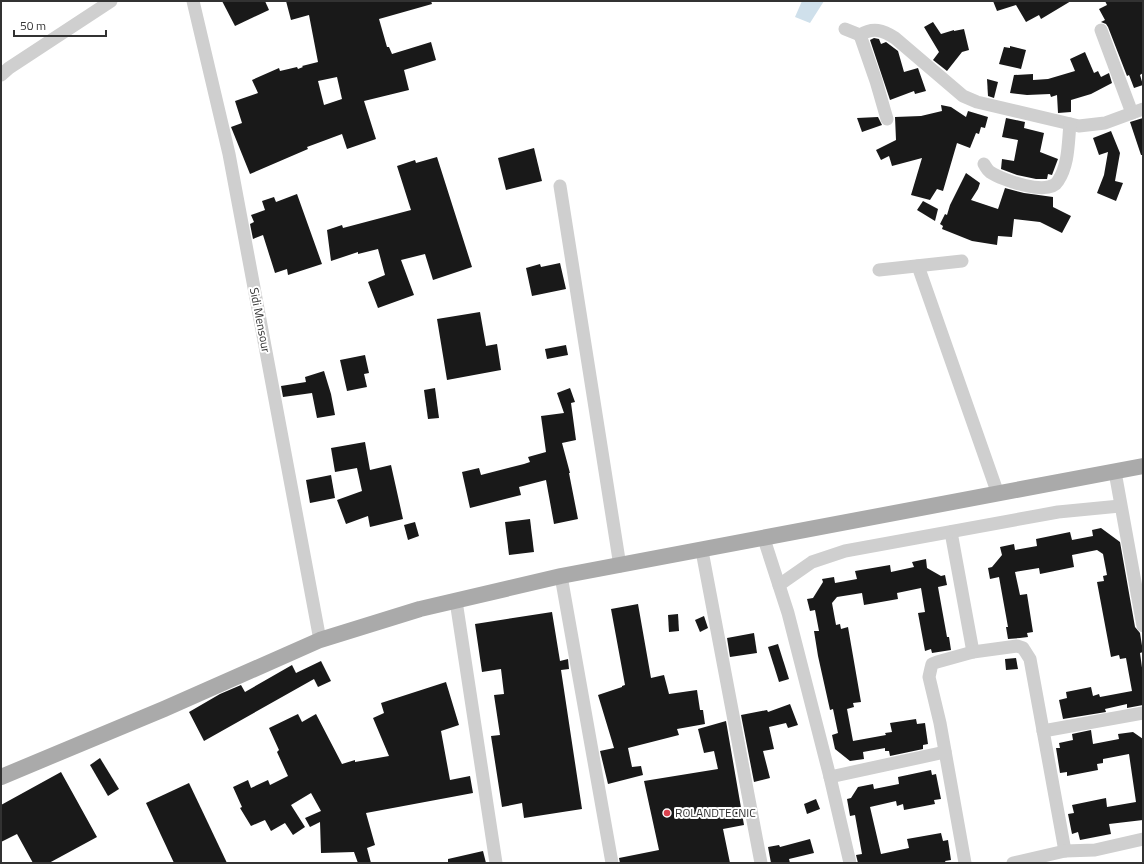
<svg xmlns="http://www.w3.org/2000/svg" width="1144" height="864" font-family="'Titillium Web',sans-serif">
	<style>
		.water { fill: #cfe0eb }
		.building { fill: #191919; fill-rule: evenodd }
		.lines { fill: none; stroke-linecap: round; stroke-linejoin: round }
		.minor { stroke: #cfcfcf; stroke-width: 13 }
		.major { stroke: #aaa; stroke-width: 16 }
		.poi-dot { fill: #da424e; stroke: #fff; stroke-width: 1.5 }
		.labels { text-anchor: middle; stroke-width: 4; stroke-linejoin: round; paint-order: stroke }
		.street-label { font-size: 12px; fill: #323232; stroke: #fff }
		.poi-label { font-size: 12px; fill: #323232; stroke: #fff; text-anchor: start }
	</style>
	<rect width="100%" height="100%" fill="#fff"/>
	<!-- water -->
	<polygon class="water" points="802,1 824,1 810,23 795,17"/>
	<!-- building -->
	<g class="building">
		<polygon points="222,1 265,1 269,10 235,26"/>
		<path d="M286,1H431L432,4L379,19L387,47H389L392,54L431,42L436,60L404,70L409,90L364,101L376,139L347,149L342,134L307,147L308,149L250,174L231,127L242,123L235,101L258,93L252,80L279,68L280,71L297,67L298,69L303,67L302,66L318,62L309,15L291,20ZM337,77L342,99L324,105L318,81Z"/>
		<polygon points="993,1 1071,1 1041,19 1039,15 1026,22 1016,5 997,11"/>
		<polygon points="1105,1 1143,1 1143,73 1140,75 1143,85 1134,88 1129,75 1127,76 1108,27 1106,24 1101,22 1105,20 1099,9 1107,5"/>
		<polygon points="933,22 941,34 954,30 954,31 964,29 969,50 962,52 947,71 933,60 939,52 924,27"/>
		<polygon points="874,38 879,39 881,44 886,42 898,51 904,72 918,68 926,91 915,94 914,91 890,100 870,40"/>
		<polygon points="1010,46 1026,50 1021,69 999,64 1004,47 1010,48"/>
		<polygon points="1085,52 1094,73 1098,71 1101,77 1109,73 1112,83 1091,94 1071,100 1071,112 1058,113 1057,95 1051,97 1050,94 1027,95 1010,93 1014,75 1033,74 1033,80 1048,79 1075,71 1070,59"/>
		<polygon points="987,79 998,82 994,98 988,96"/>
		<polygon points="941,105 951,107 966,117 968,111 988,117 985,128 981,127 979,134 976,133 970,148 957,143 943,191 937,189 930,200 911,195 922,158 892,166 889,156 881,160 876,150 896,140 895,117 921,116 942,111"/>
		<polygon points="878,117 882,125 862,132 857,118"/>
		<polygon points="1006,118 1025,122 1024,128 1044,133 1040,152 1058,159 1052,175 1048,174 1047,179 1036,179 1017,175 1001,169 1002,159 1014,161 1018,140 1002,137"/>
		<polygon points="1143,118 1143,155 1141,155 1130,122"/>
		<polygon points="1111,131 1120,153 1115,181 1123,183 1116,201 1097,193 1104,175 1108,152 1099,155 1093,138"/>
		<polygon points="534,148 542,181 506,190 498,158"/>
		<polygon points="437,157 472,267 433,280 425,254 401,260 414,295 378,308 368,282 385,275 378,249 358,254 358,252 331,261 327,230 342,225 343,228 411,210 397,166 415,160 416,163"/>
		<polygon points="966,173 980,183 978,189 971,200 998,209 1005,188 1024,193 1053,197 1053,207 1071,216 1062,233 1040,222 1014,219 1012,237 998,236 997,245 972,241 942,229 943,226 940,224 945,214 947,215 950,205"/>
		<polygon points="297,194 322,264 288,275 287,269 275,273 263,235 253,239 250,224 254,222 251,215 265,210 262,201 274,197 276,202"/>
		<polygon points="923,201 938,209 935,221 917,210"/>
		<polygon points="560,263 566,289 532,296 526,268 540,264 541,267"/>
		<polygon points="480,312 486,346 497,344 501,370 447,380 437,319"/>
		<polygon points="566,345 568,355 547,359 545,349"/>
		<polygon points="365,355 369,373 364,374 367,387 347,391 340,360"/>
		<polygon points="324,371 331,394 335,415 317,418 312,393 283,397 281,386 306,382 305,377"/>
		<polygon points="435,388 439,418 428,419 424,390"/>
		<polygon points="570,388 575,402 571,403 576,440 562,443 570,473 569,473 578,519 554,524 546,480 519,487 521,495 470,508 462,472 479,468 481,475 524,464 530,462 528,457 546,452 541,416 564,413 557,393"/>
		<polygon points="365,442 370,470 391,465 403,519 370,527 368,516 346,524 337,500 362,491 357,468 335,472 331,448"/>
		<polygon points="331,475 335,498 310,503 306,480"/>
		<polygon points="530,519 534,552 509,555 505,522"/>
		<polygon points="415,522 419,536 408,540 404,525"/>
		<polygon points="1101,528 1120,542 1135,627 1140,633 1143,652 1140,653 1143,675 1143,705 1127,708 1127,704 1105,709 1106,712 1063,719 1059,700 1067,698 1066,692 1091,687 1093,696 1099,694 1100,697 1132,691 1126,658 1120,659 1119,655 1111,657 1097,582 1104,581 1103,576 1107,575 1103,554 1097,550 1072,555 1074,567 1040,574 1039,568 1015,572 1020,595 1027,594 1033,632 1027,633 1028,637 1020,638 1008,639 1006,627 1008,627 999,577 990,579 988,568 992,567 1002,555 1000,547 1014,544 1015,550 1037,546 1036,539 1070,532 1072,540 1093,536 1092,530"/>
		<polygon points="926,559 927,568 941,576 945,575 947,585 938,587 947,637 949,637 951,650 932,653 931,649 925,651 918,613 925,612 921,588 897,593 898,599 864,605 862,593 837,597 832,603 836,625 840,624 841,629 848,627 861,702 853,703 854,707 847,709 853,741 886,735 885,733 892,732 890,723 916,719 917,724 925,723 928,744 923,745 923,749 890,756 889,751 885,751 885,748 863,752 864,759 850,761 835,749 832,735 838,733 833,709 830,710 818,656 814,631 819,631 815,610 810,611 807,599 813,598 823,582 822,579 834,577 835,583 857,579 855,571 890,565 891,572 914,567 912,562"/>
		<polygon points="638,604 651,678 664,675 669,694 697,690 700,710 703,710 705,724 677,729 679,735 628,748 632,767 641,766 643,775 608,784 600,751 614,748 598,695 622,687 622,686 625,685 611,609"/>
		<polygon points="552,612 560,661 568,659 569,669 561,670 582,809 524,818 522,803 502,807 491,736 500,735 494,695 504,694 501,669 482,672 475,624"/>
		<polygon points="678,614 679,631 669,632 668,615"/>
		<polygon points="704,616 708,628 700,632 695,620"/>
		<polygon points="754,633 757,653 730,657 727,638"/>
		<polygon points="778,644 789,679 779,682 768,647"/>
		<polygon points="1016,658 1018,669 1006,670 1005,659"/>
		<polygon points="321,661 331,681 318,687 314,679 204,741 189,712 220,694 241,685 245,692 292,665 296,673"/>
		<polygon points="446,682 459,725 441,731 450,780 470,776 473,793 366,813 375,845 367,848 371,863 358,863 354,852 321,853 320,822 310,827 305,818 321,811 311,793 291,805 305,827 293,835 285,823 271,831 265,820 251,826 240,808 242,807 233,787 248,780 251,788 268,780 270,785 288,776 277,752 279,750 269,728 298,714 302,722 316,714 342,764 355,760 355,762 389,756 373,718 384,713 381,703"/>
		<polygon points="790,704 798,725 788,728 786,723 769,727 774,749 763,751 770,778 754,782 741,715 767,710 768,712"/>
		<polygon points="726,721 744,825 723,829 730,863 620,863 619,858 659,850 644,781 718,769 714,751 704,753 698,729"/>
		<polygon points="1091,730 1093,744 1119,739 1118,734 1133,732 1143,739 1143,820 1109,824 1111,834 1080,840 1078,832 1072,834 1068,814 1074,813 1072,805 1106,798 1107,807 1136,802 1129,754 1103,759 1103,763 1097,764 1098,770 1067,776 1067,772 1060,773 1056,748 1060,748 1059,743 1073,740 1072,734"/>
		<polygon points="100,758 119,789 108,796 90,765"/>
		<polygon points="931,770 932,775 936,774 941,799 934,800 935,804 904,810 903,804 897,806 896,801 870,807 881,854 909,848 907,839 941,833 943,841 948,840 951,860 945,861 946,863 858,863 856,855 862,854 855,815 850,816 847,799 851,798 858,787 873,784 874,789 899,784 898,777"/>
		<polygon points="61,772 97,837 49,863 33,863 17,834 1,842 1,805"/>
		<polygon points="189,783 227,863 174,863 146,803"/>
		<polygon points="816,799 820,809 807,814 804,804"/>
		<polygon points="810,839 814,853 789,859 790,863 771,863 768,847 779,845 780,847"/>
		<polygon points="483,851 486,863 448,863 448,859"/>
	</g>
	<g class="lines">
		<!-- minor -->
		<g class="minor">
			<polyline points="193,1 229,154 320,640"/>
			<polyline points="845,29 860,35"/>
			<polyline points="1101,30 1132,113"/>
			<polyline points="1,75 9,68 111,1"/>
			<path d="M887,119L876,81L860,35C873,27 883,30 895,38L963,96L977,102L1079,126L1105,123L1143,109"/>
			<path d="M984,164C986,167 987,170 990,172C1002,180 1049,197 1058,181C1069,164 1068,143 1070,124"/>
			<polyline points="560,186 620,566"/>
			<polyline points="918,266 998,494"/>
			<polyline points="879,270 962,261"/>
			<polyline points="1115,472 1143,626"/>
			<polyline points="951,532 973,652"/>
			<polyline points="764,539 788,613 830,777 850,863"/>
			<polyline points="702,551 761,863"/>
			<polyline points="561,576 612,863"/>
			<polyline points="779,585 812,562 845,551 1058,512 1120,506"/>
			<polyline points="456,601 496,863"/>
			<polyline points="1043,731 1143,713"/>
			<polyline points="830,777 945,752"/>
			<polyline points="965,863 940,723 929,677 931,668 932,664 937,662 973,652 1017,646 1023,648 1030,659 1065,851"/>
			<polyline points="1013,863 1065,851 1095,850 1143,839"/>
		</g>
		<!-- major -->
		<polyline class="major" points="1,777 164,709 320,640 420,609 561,576 1143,466"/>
	</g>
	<!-- markers -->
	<circle class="poi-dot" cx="667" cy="813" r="4"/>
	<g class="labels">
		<!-- street labels -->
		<g class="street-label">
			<text transform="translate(260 320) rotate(79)" y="4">Sidi Mensour</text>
		</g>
		<!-- poi labels -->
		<g class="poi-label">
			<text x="675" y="817">ROLANDTECNIC</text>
		</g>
	</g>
	<!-- border -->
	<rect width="1144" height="864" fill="none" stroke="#323232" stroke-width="4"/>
	<!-- scale -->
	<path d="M14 30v6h92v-6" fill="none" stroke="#323232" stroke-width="2"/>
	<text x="20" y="30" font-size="12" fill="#323232" stroke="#ffffff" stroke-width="3" paint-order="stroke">50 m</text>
</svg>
